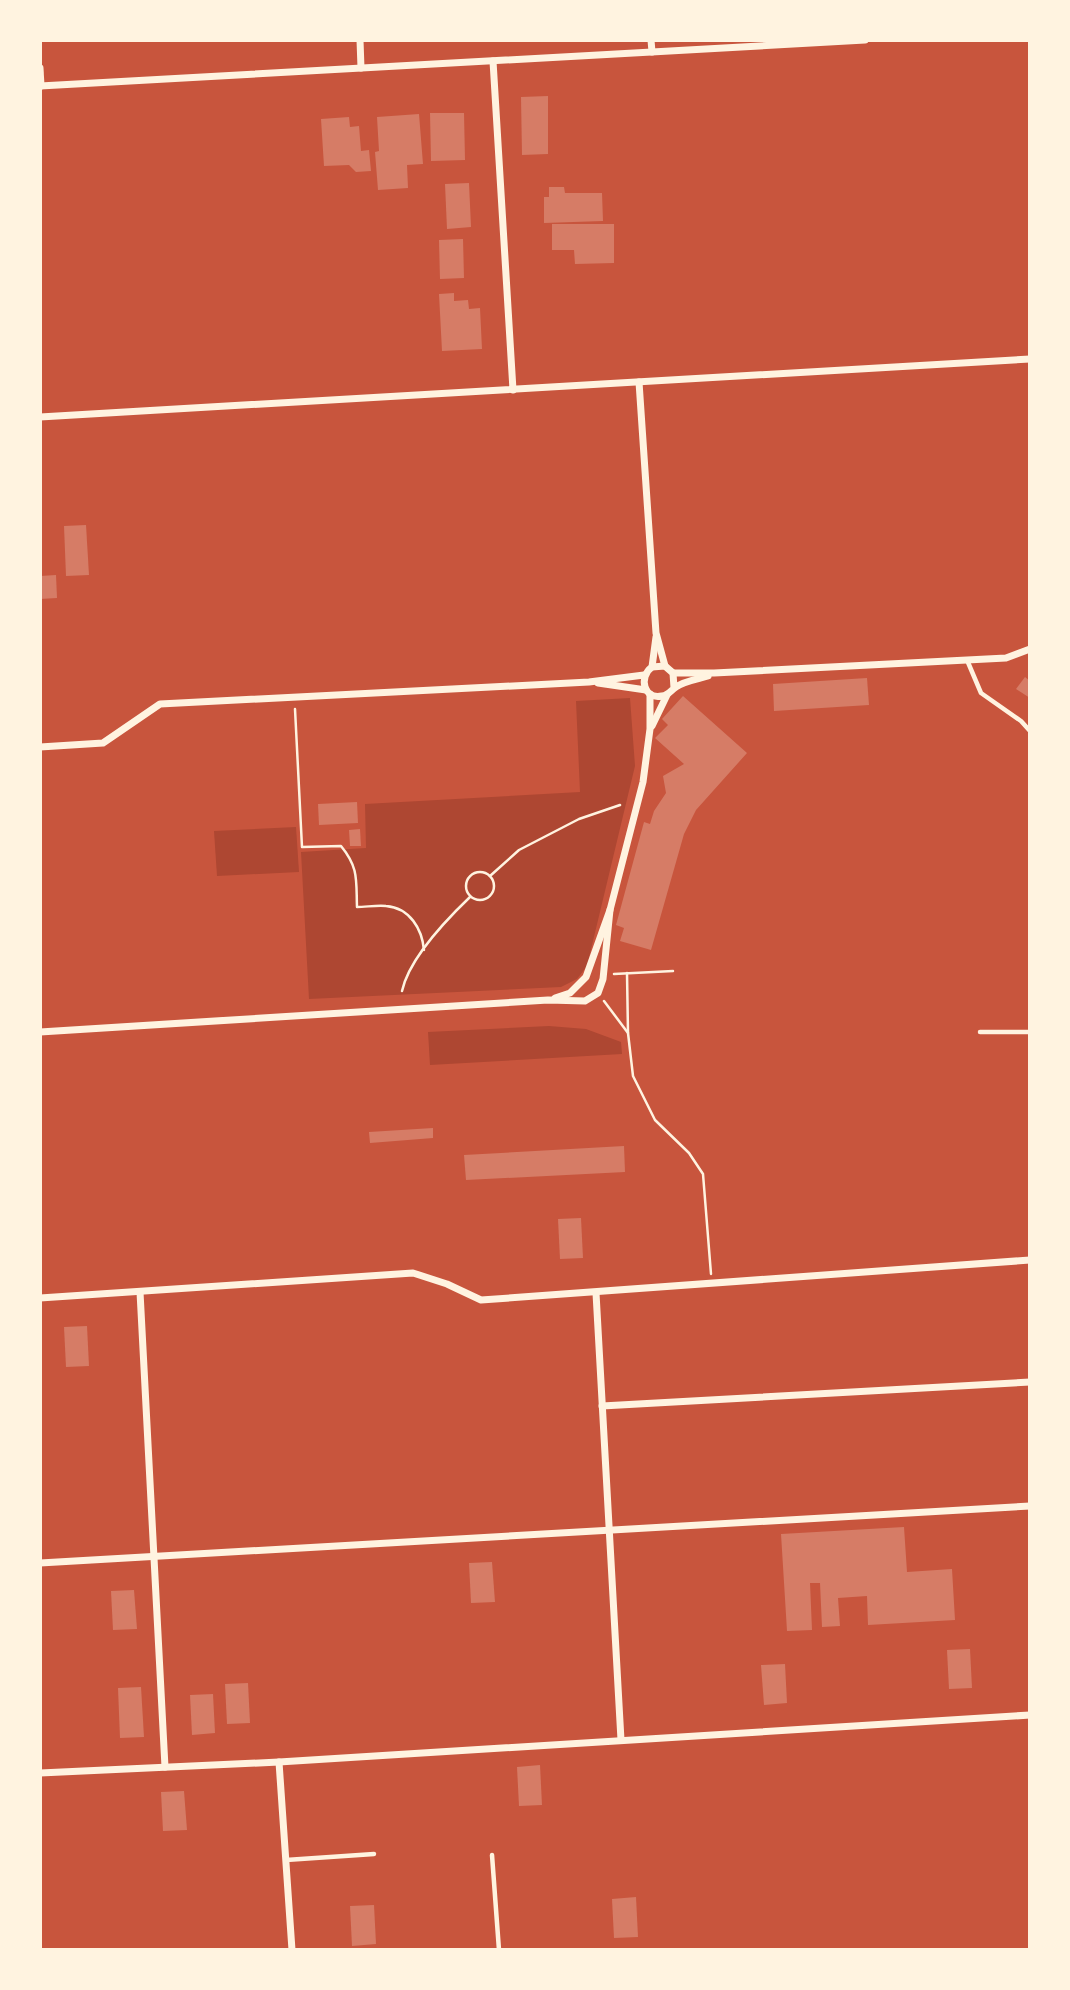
<svg xmlns="http://www.w3.org/2000/svg" width="1070" height="1990" font-family="Overpass,sans-serif">
	<style>
		.green { fill: #ae4732 }
		.building { fill: #d67c66 }
		.lines { fill: none; stroke-linecap: round; stroke-linejoin: round }
		.path { stroke: #fff3e0; stroke-width: 2.5 }
		.service { stroke: #fff3e0; stroke-width: 4.5 }
		.minor { stroke: #fff3e0; stroke-width: 7 }
	</style>
	<rect width="100%" height="100%" fill="#c8553d"/>
	<!-- green -->
	<g class="green">
		<polygon points="630,698 635,766 587,966 577,979 561,987 309,999 301,852 366,848 365,804 580,792 576,701"/>
		<polygon points="296,827 299,872 217,876 214,831"/>
		<polygon points="549,1026 586,1029 621,1042 622,1054 430,1065 428,1032"/>
	</g>
	<!-- building -->
	<g class="building">
		<polygon points="548,96 548,154 522,155 521,97"/>
		<polygon points="430,113 464,113 465,160 431,161"/>
		<polygon points="419,114 423,164 407,165 408,188 378,190 375,152 379,151 377,117"/>
		<polygon points="349,117 350,127 359,126 361,151 369,150 371,171 356,172 349,165 324,166 321,119"/>
		<polygon points="469,183 471,227 447,229 445,184"/>
		<polygon points="549,187 564,187 565,193 602,193 603,221 544,223 544,197 549,197"/>
		<polygon points="552,224 614,224 614,263 575,264 574,250 552,250"/>
		<polygon points="463,239 464,278 440,279 439,240"/>
		<polygon points="454,293 454,301 468,300 469,309 480,308 482,349 442,351 439,294"/>
		<polygon points="86,525 89,575 66,576 64,526"/>
		<polygon points="56,575 57,598 40,599 40,576"/>
		<polygon points="1025,677 1030,681 1030,698 1016,689"/>
		<polygon points="867,678 869,705 774,711 773,684"/>
		<polygon points="683,696 747,753 696,810 684,834 651,950 620,941 624,928 616,925 644,822 650,824 654,811 666,793 663,776 684,764 655,738 668,725 662,719"/>
		<polygon points="357,802 358,823 319,825 318,804"/>
		<polygon points="360,829 361,846 350,846 349,830"/>
		<polygon points="433,1128 433,1138 370,1143 369,1132"/>
		<polygon points="624,1146 625,1172 466,1180 464,1155"/>
		<polygon points="581,1218 583,1258 560,1259 558,1219"/>
		<polygon points="87,1326 89,1366 66,1367 64,1327"/>
		<polygon points="904,1527 907,1572 952,1569 955,1620 868,1625 867,1596 838,1598 840,1626 822,1627 820,1583 810,1583 812,1630 787,1631 781,1534"/>
		<polygon points="492,1562 495,1602 471,1603 469,1563"/>
		<polygon points="134,1590 137,1629 113,1630 111,1591"/>
		<polygon points="970,1649 972,1688 949,1689 947,1650"/>
		<polygon points="785,1664 787,1703 764,1705 761,1665"/>
		<polygon points="248,1683 250,1723 227,1724 225,1684"/>
		<polygon points="141,1687 144,1737 120,1738 118,1688"/>
		<polygon points="213,1694 215,1733 192,1735 190,1695"/>
		<polygon points="540,1765 542,1805 519,1806 517,1767"/>
		<polygon points="184,1791 187,1830 163,1831 161,1792"/>
		<polygon points="636,1897 638,1937 614,1938 612,1899"/>
		<polygon points="374,1905 376,1944 352,1946 350,1906"/>
	</g>
	<g class="lines">
		<!-- path -->
		<g class="path">
			<path d="M295,709L302,847L341,846C359,868 356,880 357,907C366,907 377,905 386,906C410,908 422,929 424,950"/>
			<circle cx="480" cy="886" r="14"/>
			<polyline points="490,876 519,850 579,819 620,805"/>
			<polyline points="627,973 628,1033"/>
			<polyline points="614,974 673,971"/>
			<path d="M402,991C409,959 446,920 470,897"/>
			<polyline points="604,1001 628,1033 633,1076 655,1120 689,1153 703,1174 711,1274"/>
		</g>
		<!-- service -->
		<g class="service">
			<polyline points="967,660 981,693 1021,721 1030,731"/>
			<polyline points="980,1032 1030,1032"/>
			<polyline points="492,1855 499,1950"/>
			<polyline points="286,1860 374,1854"/>
		</g>
		<!-- minor -->
		<g class="minor">
			<polyline points="360,40 361,68"/>
			<polyline points="651,40 652,52"/>
			<polyline points="493,61 513,390"/>
			<polyline points="40,68 41,86"/>
			<polyline points="40,86 865,40"/>
			<polyline points="639,382 656,633 665,666"/>
			<polyline points="40,417 1030,359"/>
			<polyline points="652,667 656,637"/>
			<polyline points="673,673 714,673 1006,658 1030,649"/>
			<polyline points="598,683 646,690"/>
			<path d="M674,688L673,673L665,666L652,667C638,677 644,700 662,696C669,695 671,690 676,687C684,681 698,679 708,676"/>
			<polyline points="652,726 667,695"/>
			<polyline points="40,747 103,743 160,704 589,682 644,675"/>
			<polyline points="555,998 570,993 586,977 610,910 643,782 650,729 650,694"/>
			<polyline points="40,1032 548,1000 585,1001 598,993 603,979 610,910"/>
			<polyline points="140,1292 165,1767"/>
			<polyline points="596,1293 621,1740"/>
			<polyline points="40,1298 413,1273 447,1284 481,1300 1030,1260"/>
			<polyline points="602,1406 1030,1382"/>
			<polyline points="40,1563 1030,1506"/>
			<polyline points="279,1762 292,1950"/>
			<polyline points="40,1773 279,1762 1030,1715"/>
		</g>
	</g>
	<!-- border -->
	<rect width="1070" height="1990" fill="none" stroke="#fff3e0" stroke-width="84"/>
</svg>
